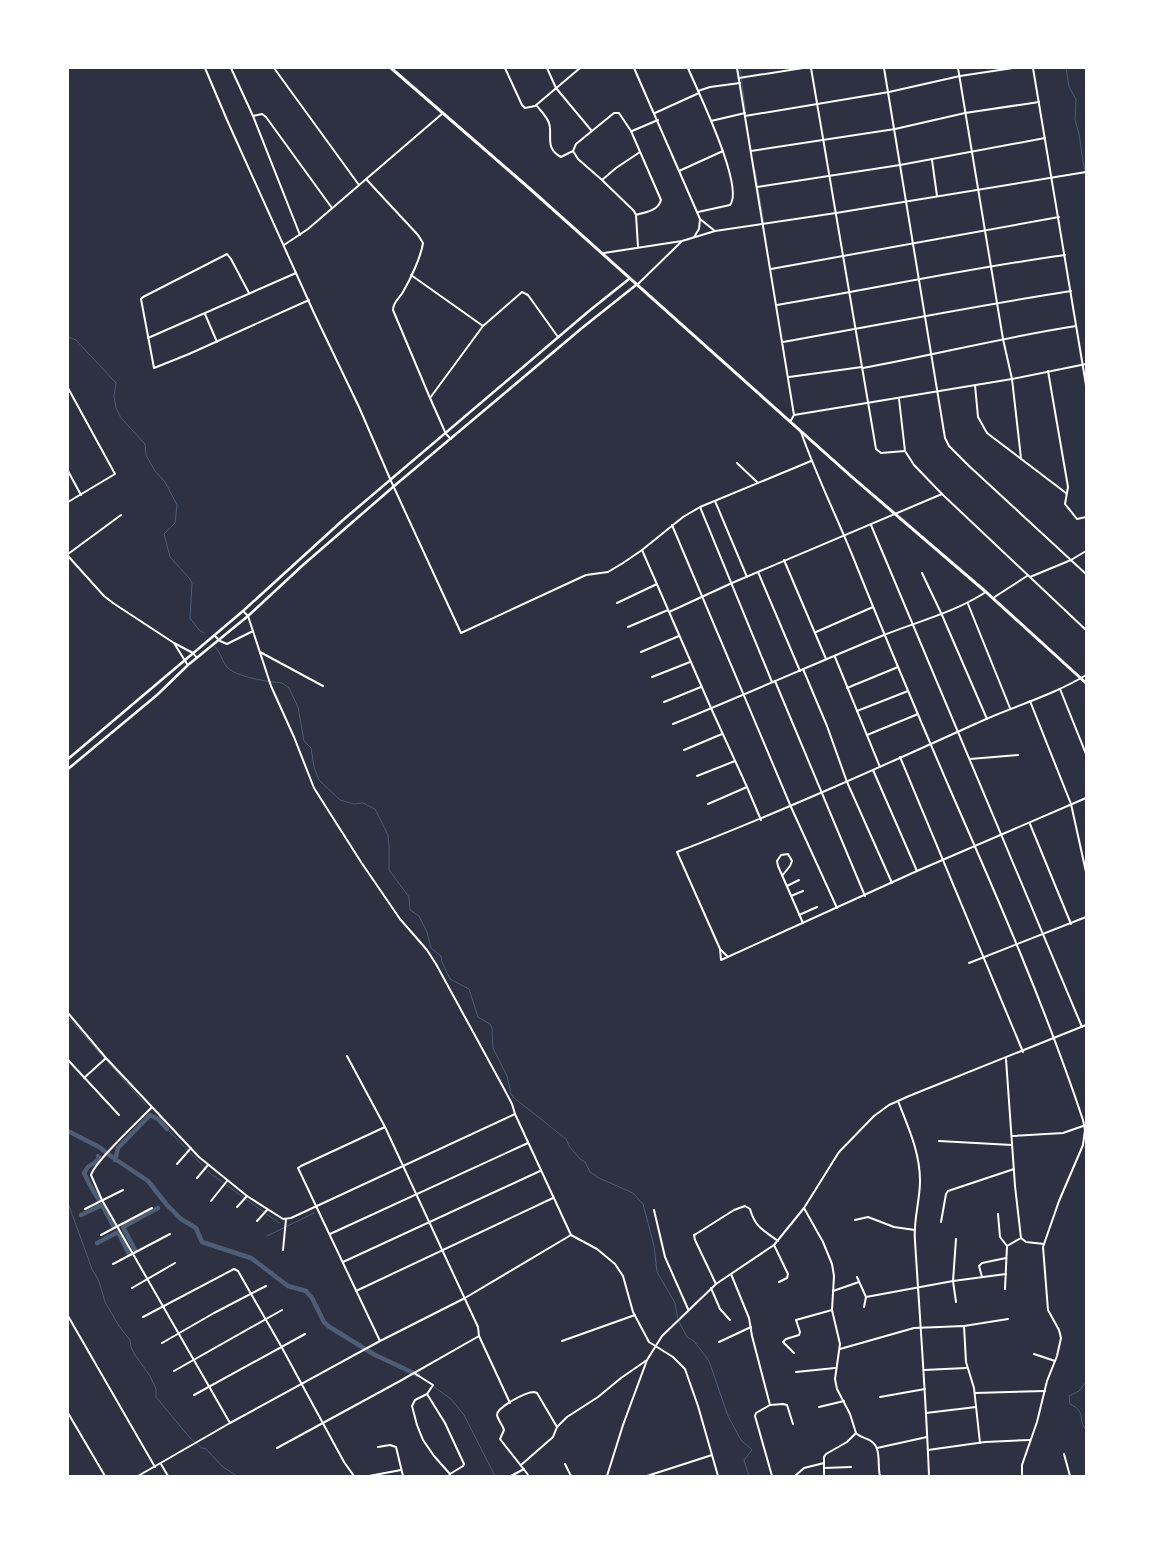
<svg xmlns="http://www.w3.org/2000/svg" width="1154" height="1544" font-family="'Source Sans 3',sans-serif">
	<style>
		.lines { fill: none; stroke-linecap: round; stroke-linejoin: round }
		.stream { stroke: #4f5d75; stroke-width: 1 }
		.canal { stroke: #4f5d75; stroke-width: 4.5 }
		.minor { stroke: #fff; stroke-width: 2 }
		.tertiary { stroke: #fff; stroke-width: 2 }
		.primary { stroke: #fff; stroke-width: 2.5 }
		.trunk { stroke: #fff; stroke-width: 3 }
	</style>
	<rect width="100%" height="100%" fill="#2d3142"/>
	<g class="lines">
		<!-- stream -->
		<g class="stream">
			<polyline points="740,68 746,115"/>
			<polyline points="1066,68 1069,87 1076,99 1075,120 1079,134 1086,180"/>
			<polyline points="755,170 764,223"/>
			<polyline points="68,337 76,340 116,383 114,396 116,408 121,418 145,444 146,455 155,471 165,482 177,505 175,523 164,534 170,557 190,579 192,584 190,618 199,630 204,633"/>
			<path d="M214,646C221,652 221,659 226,666C234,677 270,682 282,683L289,688L298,707L304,741L311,748L314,767L319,780L340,800L354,804L363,803L375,809L388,835L389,845V870L409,897L410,910L419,916L427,932L431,948L441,956L442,962L450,979L469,989L478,1017L490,1024L492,1028L493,1048L507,1076L511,1094L513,1097L566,1139L569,1146L580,1159L585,1162L590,1172L599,1178L633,1193L643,1204L654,1246L657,1272L675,1303L678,1320L687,1337L694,1341L709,1361L728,1416L741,1440L752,1450L744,1460L749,1476"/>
			<polyline points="68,1017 146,1105"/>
			<polyline points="167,1129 211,1174 279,1223"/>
			<polyline points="68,1203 92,1269 99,1281 105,1302 119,1326 130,1340 131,1347 135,1355 150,1376 156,1389 156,1397 190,1438 202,1448 206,1449 223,1467 237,1476"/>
			<polyline points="267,1236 314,1213"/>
			<path d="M1086,1382L1079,1391L1069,1396L1070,1404C1087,1412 1077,1419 1086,1430"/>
			<polyline points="433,1386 451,1399 464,1415 495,1476"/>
		</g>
		<!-- canal -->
		<g class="canal">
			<polyline points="68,1131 99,1147 112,1157 148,1181 167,1205 181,1219 196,1228 202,1242 251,1258 288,1286 306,1291 312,1298 324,1322 328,1326 375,1355 418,1375"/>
			<polyline points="98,1156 100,1159 88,1167 84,1173 91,1187 99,1200"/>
			<polyline points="115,1160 118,1148 150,1115 158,1119 167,1129"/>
			<polyline points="81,1215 102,1205 114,1227"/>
			<polyline points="97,1243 118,1232 129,1254"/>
			<polyline points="135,1250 123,1227 158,1208"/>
		</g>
		<!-- minor -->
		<g class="minor">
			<polyline points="205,68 227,120 314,313 359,407 391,481 461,633 586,575 608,572 623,563 642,550 683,517 700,507 811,461"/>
			<polyline points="231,68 253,116"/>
			<polyline points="274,68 359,185"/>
			<polyline points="505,68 522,105 525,108 535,106 580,68"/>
			<polyline points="547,68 556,88 591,130"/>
			<polyline points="634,68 700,219 715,231"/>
			<path d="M688,68C697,90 745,187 730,205L698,212"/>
			<polyline points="737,68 794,415"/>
			<polyline points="811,68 876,449 881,453 905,451"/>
			<polyline points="884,68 945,438 949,446 968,465 1086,574"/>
			<polyline points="958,68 1003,339 1012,379 1021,458"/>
			<polyline points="1033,68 1086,385"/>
			<polyline points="739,78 803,68"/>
			<polyline points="698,91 710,87 740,83"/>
			<path d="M537,106C541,111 547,117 549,123C553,135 544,148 561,157L573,151"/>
			<polyline points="655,113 699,93"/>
			<polyline points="745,116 889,92 960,76 1013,68"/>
			<polyline points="711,121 745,113"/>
			<polyline points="632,131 658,120"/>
			<path d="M573,151L576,144L614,113H619L631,131L661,200C658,211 646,212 636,215"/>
			<polyline points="573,151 578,159 602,180 634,211 636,215 638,247"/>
			<polyline points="751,151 895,129 965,113 1039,102"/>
			<polyline points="932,160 937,196"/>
			<polyline points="679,171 723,151"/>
			<path d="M366,179L418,235L423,243C421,257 410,280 403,292C399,299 393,302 393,310L430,398L446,434L451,439"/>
			<polyline points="602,180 616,168 640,152"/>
			<polyline points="757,187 900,165 1045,138"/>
			<polyline points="300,235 253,116 262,114 266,117 332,208"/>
			<polyline points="694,237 699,229 700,219"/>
			<polyline points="284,245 308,229 443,113"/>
			<polyline points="771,269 1059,217"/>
			<polyline points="411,275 483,326"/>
			<polyline points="249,293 231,259 227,254 143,297 141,299 154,368 189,354 309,300"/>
			<path d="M777,305C873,289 969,268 1065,255"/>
			<polyline points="205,314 217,342"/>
			<polyline points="148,338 296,273"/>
			<path d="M783,342C879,325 975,306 1071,291"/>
			<path d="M863,368C934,355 1005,337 1076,326"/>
			<polyline points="1048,371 1068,487 1065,504 1077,519 1086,517"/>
			<polyline points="789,377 862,367"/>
			<polyline points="975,385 978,417 987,433 1066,493"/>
			<polyline points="68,388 115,474 68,502"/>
			<polyline points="430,398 483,326 522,292 528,295 558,337"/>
			<polyline points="899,399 905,451 914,465 942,494 1086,630"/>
			<polyline points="790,422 794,415 1012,379 1086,364"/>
			<path d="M801,432C816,475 836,515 853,557C885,637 918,715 952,794C999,901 1046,1009 1083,1120L1085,1130L1083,1145L1059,1201L1043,1247L1048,1310L1059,1330L1061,1338L1057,1356L1047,1381L1037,1422L1022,1465V1476"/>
			<polyline points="737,463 758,483"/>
			<polyline points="68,471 81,495"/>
			<polyline points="715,501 747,577"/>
			<polyline points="700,507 772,682"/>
			<polyline points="672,525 791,807 837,908"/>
			<polyline points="871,525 1082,1027"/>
			<polyline points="642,550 711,708 747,787 761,820"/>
			<polyline points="68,554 121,515"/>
			<polyline points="68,556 104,596 113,603 174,643 193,653 197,658"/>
			<polyline points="784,560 826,659"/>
			<polyline points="758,572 800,671"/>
			<polyline points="922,573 942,615 987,719"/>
			<polyline points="1030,577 1071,560 1086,551"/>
			<polyline points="993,598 1027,576"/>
			<polyline points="617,603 657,584"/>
			<polyline points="968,604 1010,708"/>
			<polyline points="243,611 248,616 271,686 294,737 314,788 361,862 400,919 427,950 436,964 502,1085 512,1104 515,1114"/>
			<polyline points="669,612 732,583 942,494"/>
			<polyline points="628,627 668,610"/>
			<polyline points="816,632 873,607"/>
			<polyline points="214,635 220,641 227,644 253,631"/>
			<polyline points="174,643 187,664"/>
			<polyline points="260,652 323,686"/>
			<polyline points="641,652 679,636"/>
			<polyline points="835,657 880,767"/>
			<polyline points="803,669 827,726 847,782 892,883"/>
			<path d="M1086,675C1052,696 1011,707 975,724C876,769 778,813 677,852L720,949L721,960L917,871L1086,798"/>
			<polyline points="652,677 690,662"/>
			<polyline points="775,681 865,896"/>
			<polyline points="847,688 898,667"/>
			<polyline points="1060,689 1086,754"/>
			<polyline points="1030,701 1071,804 1086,872"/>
			<polyline points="664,702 701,687"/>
			<polyline points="857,711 908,691"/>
			<path d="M673,724C744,695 814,664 884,635C919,621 953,613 986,592"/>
			<polyline points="867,735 918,714"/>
			<polyline points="684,750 722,734"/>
			<polyline points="900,757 1023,1052"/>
			<polyline points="970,759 1018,755"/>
			<polyline points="873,770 917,871"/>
			<polyline points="697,776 735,761"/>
			<polyline points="708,804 747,787"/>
			<polyline points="1030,824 1071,924"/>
			<polyline points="782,876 790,866 792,861 788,854 781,855 777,861 778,866 803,923"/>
			<polyline points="787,886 799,880"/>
			<polyline points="791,896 803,891"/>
			<polyline points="799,915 817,907"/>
			<polyline points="720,949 727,956"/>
			<polyline points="969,963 1086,917"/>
			<polyline points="1006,1059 1015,1186 1021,1238 1026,1242 1044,1244"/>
			<polyline points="68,1060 119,1115"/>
			<polyline points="84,1078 106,1058"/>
			<path d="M898,1101C908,1127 920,1152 920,1181C920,1201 913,1221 915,1241C920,1320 926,1398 929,1476"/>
			<path d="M152,1107C140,1120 95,1161 91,1175L102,1200L230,1423"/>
			<polyline points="1012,1136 1063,1133 1083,1126"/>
			<polyline points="939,1141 1012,1145"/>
			<polyline points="177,1164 191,1148"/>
			<polyline points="197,1178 208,1165"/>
			<polyline points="211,1201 227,1181"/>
			<polyline points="237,1207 247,1196"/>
			<path d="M804,1208L823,1242L832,1264L834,1276L832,1310L840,1344L835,1379L837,1389L850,1414L856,1433C860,1437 866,1438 871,1441C882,1448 877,1466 880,1476"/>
			<polyline points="85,1209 123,1190"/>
			<polyline points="654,1210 665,1257 688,1309"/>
			<polyline points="998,1214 1000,1237 1007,1246"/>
			<polyline points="855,1220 868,1217 894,1227 915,1230"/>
			<polyline points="257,1221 267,1210"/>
			<polyline points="941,1222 946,1194 948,1191 1014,1169"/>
			<polyline points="330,1234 528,1143"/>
			<polyline points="101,1235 152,1208"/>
			<polyline points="571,1235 597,1249 615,1264 623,1276 633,1312 649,1342 673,1357 685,1369 698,1406 718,1476"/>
			<polyline points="956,1239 953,1281 956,1302"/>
			<polyline points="774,1245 788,1274 787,1278 779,1282"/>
			<polyline points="283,1250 286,1219"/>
			<polyline points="343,1262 540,1171"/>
			<polyline points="113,1264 170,1234"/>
			<polyline points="731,1274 749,1318 752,1336 770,1405 783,1404 787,1405 793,1424"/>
			<polyline points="857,1277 866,1297 864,1307"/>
			<polyline points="982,1277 979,1266 982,1263 1006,1258"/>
			<path d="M716,1284L695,1240L694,1235L696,1234L734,1210L745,1206L750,1209C755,1227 763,1230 778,1241"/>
			<polyline points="132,1288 175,1263"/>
			<polyline points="711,1288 720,1309 730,1320"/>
			<polyline points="1005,1289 1007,1246 1021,1238"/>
			<polyline points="356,1291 553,1198"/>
			<polyline points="833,1291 859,1282"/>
			<polyline points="866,1297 953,1281 1006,1274"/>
			<polyline points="68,1316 155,1467"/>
			<polyline points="143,1317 234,1269 238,1271 281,1346 344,1462 354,1476"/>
			<polyline points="964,1326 1008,1319"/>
			<polyline points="479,1336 510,1403"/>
			<polyline points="380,1341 298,1168 301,1166 385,1127"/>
			<polyline points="562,1341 635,1315"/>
			<polyline points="719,1342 751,1327"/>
			<polyline points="162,1343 214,1313 266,1286"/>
			<polyline points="840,1349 914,1328 964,1326 966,1362 974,1388 980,1443"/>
			<polyline points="794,1353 783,1342 786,1339 799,1335 800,1332 796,1320 832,1310"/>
			<polyline points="1034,1354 1055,1361"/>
			<polyline points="924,1370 966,1368"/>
			<polyline points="174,1371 282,1310"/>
			<polyline points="796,1372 835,1368"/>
			<polyline points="414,1373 433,1385 427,1394 415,1400 412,1406 417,1425 423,1440 434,1456 450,1474"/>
			<polyline points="975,1393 1045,1391"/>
			<polyline points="427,1394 445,1423 464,1464 463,1466 450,1474 449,1476"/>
			<polyline points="194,1395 305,1334"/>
			<polyline points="880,1397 925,1389"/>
			<polyline points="770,1405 756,1413 755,1416 772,1476"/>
			<polyline points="819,1407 844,1401"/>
			<polyline points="68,1413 105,1476"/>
			<polyline points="926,1413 976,1407"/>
			<polyline points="378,1447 390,1445 396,1447 403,1476"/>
			<polyline points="277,1448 400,1381 479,1336 478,1327 385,1127 347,1056"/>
			<polyline points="877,1448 927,1437"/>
			<polyline points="928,1450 985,1442 1030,1440"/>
			<polyline points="1064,1454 1070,1476"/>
			<polyline points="161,1464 168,1476"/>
			<polyline points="565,1464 571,1476"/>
			<polyline points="521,1465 553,1437 557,1427 567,1417 598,1397 621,1378 647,1360"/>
			<polyline points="824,1468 851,1467"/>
			<polyline points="369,1476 401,1470"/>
			<polyline points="511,1476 524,1469"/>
			<path d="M529,1476L500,1439L504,1430C503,1426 498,1420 497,1415C497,1407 526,1392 534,1392L537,1393L557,1427"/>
			<polyline points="607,1476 623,1425 647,1360 662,1336 716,1284 774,1245 804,1208 839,1152 874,1116 889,1105 909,1096 1086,1025"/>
			<polyline points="647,1476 712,1455"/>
			<polyline points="795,1476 804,1468 824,1463"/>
			<polyline points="824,1476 824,1457 826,1454 847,1442 856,1433"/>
		</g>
		<!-- tertiary -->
		<g class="tertiary">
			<polyline points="604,253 682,241 715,231 836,213 1086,172"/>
			<polyline points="638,284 681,242"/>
			<polyline points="68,1013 106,1058 199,1157 247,1196 283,1219 291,1218 515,1114 571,1235 465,1298 380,1341 230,1423 138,1476"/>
		</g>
		<!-- primary -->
		<g class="primary">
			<polyline points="68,759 243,611 343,520 589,311 629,279"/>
			<polyline points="68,769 157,695 188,665 248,616 303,565 393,487 582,328 636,285"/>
		</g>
		<!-- trunk -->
		<polyline class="trunk" points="391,68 529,188 852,477 986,592 1086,683"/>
	</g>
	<!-- border -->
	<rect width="1154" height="1544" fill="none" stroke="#ffffff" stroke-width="138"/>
</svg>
